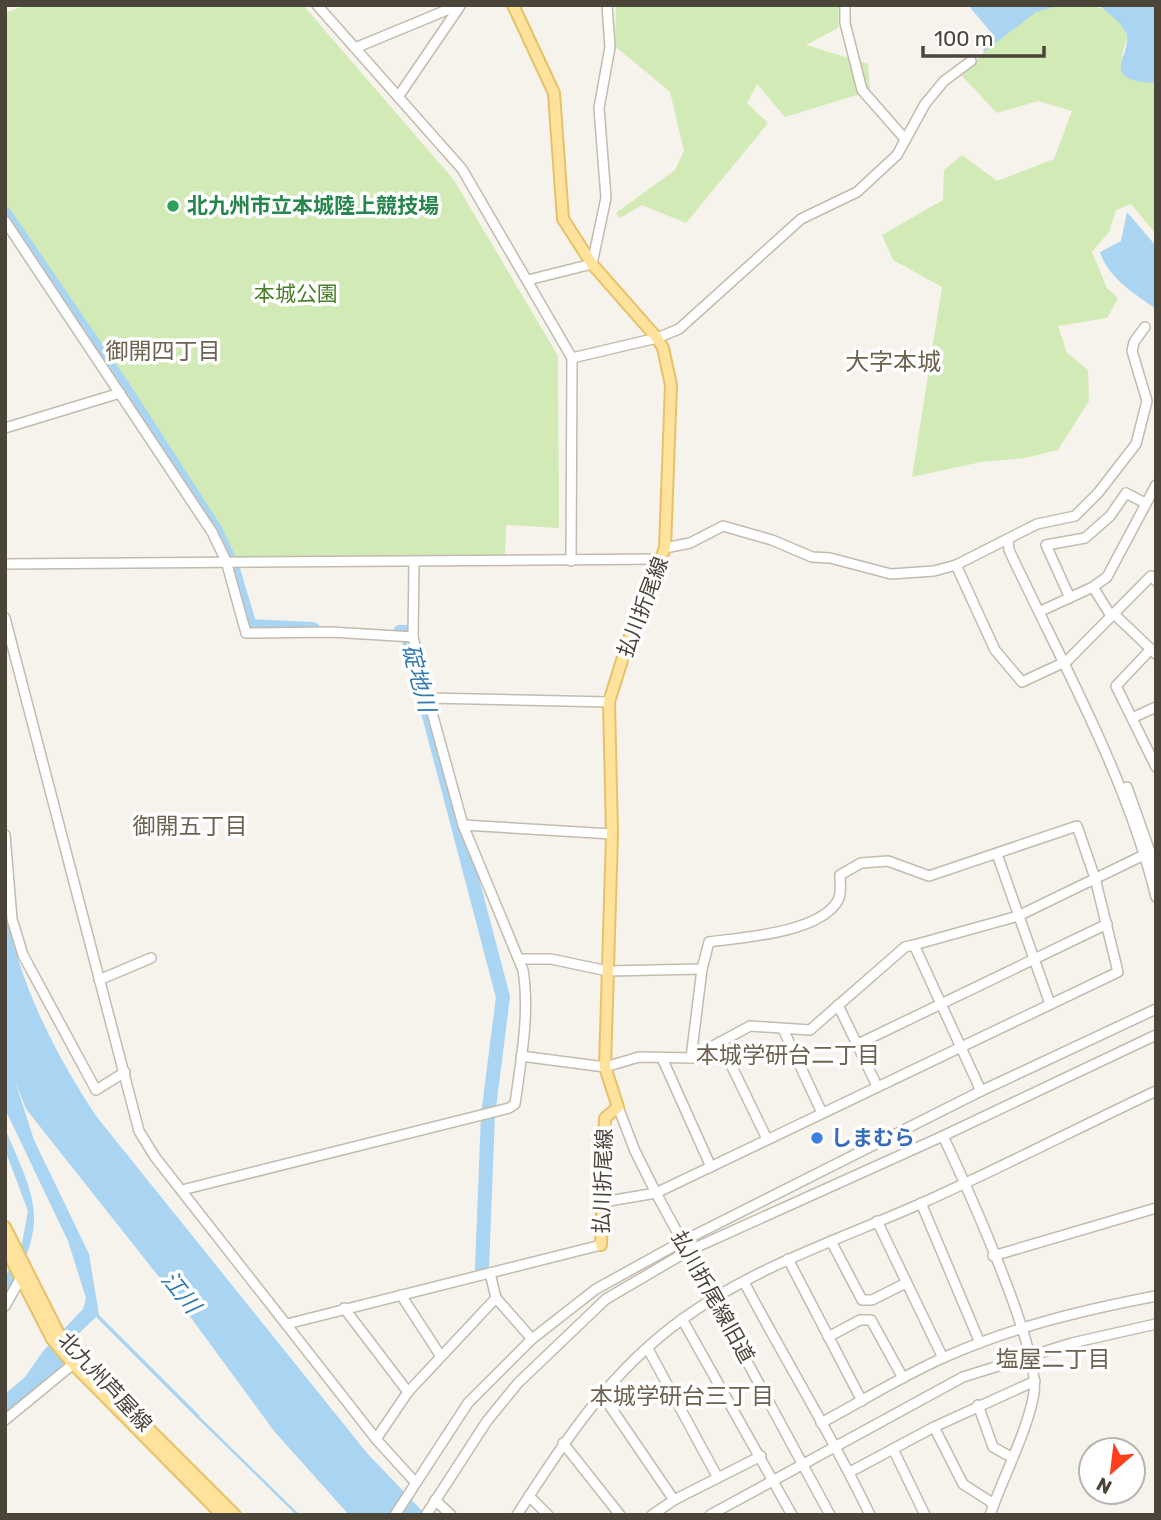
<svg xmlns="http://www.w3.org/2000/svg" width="1161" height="1520" font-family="Rubik,'Noto Sans JP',sans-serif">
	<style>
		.green { fill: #d2eab5 }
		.water { fill: #a9d4f2 }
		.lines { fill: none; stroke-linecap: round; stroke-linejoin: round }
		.stream { stroke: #a9d4f2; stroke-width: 2.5 }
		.river { stroke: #a9d4f2; stroke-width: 14 }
		.minor-casing { stroke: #c2bbae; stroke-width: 12 }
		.major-casing { stroke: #e6c16a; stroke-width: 14 }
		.minor { stroke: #fff; stroke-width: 9 }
		.major { stroke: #ffe39c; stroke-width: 10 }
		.leisure-dot { fill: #2e9e5b; stroke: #fff; stroke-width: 2.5 }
		.shop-dot { fill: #3f7fe0; stroke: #fff; stroke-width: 2.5 }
		.labels { text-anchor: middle; stroke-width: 7; stroke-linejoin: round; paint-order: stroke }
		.leisure-label { font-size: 21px; font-weight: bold; fill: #27864d; stroke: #fff; text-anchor: start }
		.park-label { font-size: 21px; fill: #4a7f2a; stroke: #fff }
		.street-label { font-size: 21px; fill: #4b4439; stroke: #fff }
		.shop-label { font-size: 21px; font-weight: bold; fill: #366cbe; stroke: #fff; text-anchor: start }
		.neighbourhood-label { font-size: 23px; fill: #6e6250; stroke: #fff }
		.water-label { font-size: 23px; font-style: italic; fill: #2e7ab2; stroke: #fff }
		.quarter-label { font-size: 24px; fill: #6e6250; stroke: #fff }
	</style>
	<rect width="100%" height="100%" fill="#f6f3ec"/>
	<!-- green -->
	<g class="green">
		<polygon points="26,5 303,5 454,180 558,356 559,528 506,525 505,558 232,559 225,543 126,388 5,212 5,13"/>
		<polygon points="616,5 839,5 838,28 806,45 868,64 870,91 785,117 757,84 747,103 768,123 686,223 642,205 620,218 616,213 675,170 684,151 670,92 615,46"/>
		<path d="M1062,5C1090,5 1119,4 1127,38L1122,54L1124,75L1156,83V234L1131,204L1116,210L1109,232L1092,252L1107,288L1118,298L1107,318L1058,326L1067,353L1088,370L1089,401L1058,450L1025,458L981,462L912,477L942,287L893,260L882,235L943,200L944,170L962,155L997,181L1054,159L1072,111L1038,101L997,113L962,76L984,52L1036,11Z"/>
	</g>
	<!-- water -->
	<g class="water">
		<polygon points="968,5 1062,5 1036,12 984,52 983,50 995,37"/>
		<path d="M1098,5H1156V83C1095,81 1134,54 1126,33C1121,21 1108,13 1098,5Z"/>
		<path d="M1127,212L1156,246V309C1134,293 1109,279 1100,252L1121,241Z"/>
		<path d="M5,903C17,980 54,1052 96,1116L367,1453L426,1515H349L274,1431L186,1311L26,1109L15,1081L34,1140L89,1254L99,1315L200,1416L197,1418L96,1317L75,1337L63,1367L5,1416V1394L25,1377L44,1350L83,1309L86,1298L68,1241L5,1109Z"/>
		<path d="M5,1129C38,1204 49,1222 5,1298V1278L22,1243L28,1211L5,1150Z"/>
	</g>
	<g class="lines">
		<!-- stream -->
		<polyline class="stream" points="197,1416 298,1515"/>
		<!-- river -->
		<g class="river">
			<polyline points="5,214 126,391 216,531 232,566 250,626 313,629"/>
			<polyline points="400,632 407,632 503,997 488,1115 482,1268"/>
		</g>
		<defs>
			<g id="minor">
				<polyline points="317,5 462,169 572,358 571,561"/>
				<polyline points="845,5 845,23 862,90 905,139"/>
				<polyline points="355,48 459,5"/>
				<polyline points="398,97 460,6"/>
				<polyline points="5,221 212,532 226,561 246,633 331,632 413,637"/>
				<polyline points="528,280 592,264 606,198 599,108 610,47 607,5"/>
				<polyline points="572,358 657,338 679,329 801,219 857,192 897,155 925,104 944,81 971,61"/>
				<polyline points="5,428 120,393"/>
				<path d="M1008,539L1009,550C1062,663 1126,775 1156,897"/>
				<polyline points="665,548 690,543 723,526 772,540 812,557 830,558 891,574 934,571 956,565 1037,524 1075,516 1098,493 1136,444 1147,401 1132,351 1134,342 1145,327"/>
				<polyline points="5,564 661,559"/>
				<polyline points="956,565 995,650 1022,682 1067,661 1151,576 1156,581"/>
				<polyline points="1093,587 1111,616"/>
				<polyline points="1070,598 1046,545 1085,538 1110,516 1126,493 1145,503"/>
				<polyline points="1043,610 1093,587 1107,577 1156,485"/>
				<polyline points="1114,614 1156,654"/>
				<polyline points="5,618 139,1131 155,1157 376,1439 415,1482"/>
				<polyline points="1151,649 1116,686 1156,767"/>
				<polyline points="428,698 609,702"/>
				<polyline points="1132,718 1156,707"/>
				<polyline points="1127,787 1156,869"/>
				<polyline points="463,825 612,834"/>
				<polyline points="5,835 12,919 23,955 96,1090 125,1072"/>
				<polyline points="997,854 1050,1004"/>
				<polyline points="520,959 551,959 608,971 702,969"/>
				<polyline points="99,980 151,958"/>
				<polyline points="838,1005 877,1086"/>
				<polyline points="783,1029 822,1113"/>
				<polyline points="720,1042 767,1139"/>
				<polyline points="858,1044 1107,924"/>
				<polyline points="521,1056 605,1067 639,1057 691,1058 750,1026 810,1030 905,947 914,945"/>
				<polyline points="662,1058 711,1167"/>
				<polyline points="981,1091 914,945 1018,916 1150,852"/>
				<polyline points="618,1107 635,1151 656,1193 830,1515"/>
				<path d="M943,1136C965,1183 1041,1349 1034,1393C1028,1430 1003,1477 990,1515"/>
				<path d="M182,1190L509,1108L515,1104C521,1060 530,1013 523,970L463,825L428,698L413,637L414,563"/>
				<path d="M603,1202L656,1193L1118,972L1095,878L1077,826L929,876L888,861L861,863L840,875C840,883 842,895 837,902C817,933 744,937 709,942L702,969L691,1058"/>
				<polyline points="921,1203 980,1343"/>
				<polyline points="877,1221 943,1358"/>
				<polyline points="831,1241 862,1300 872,1300 906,1283"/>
				<polyline points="993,1256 1156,1208"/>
				<polyline points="788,1259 862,1401"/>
				<polyline points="490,1273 496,1298"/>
				<path d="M744,1282C785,1360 832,1435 870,1515"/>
				<polyline points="401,1295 440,1355"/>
				<polyline points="5,1306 23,1274"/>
				<polyline points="344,1308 408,1392"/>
				<polyline points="682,1319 792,1515"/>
				<polyline points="287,1324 601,1245"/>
				<polyline points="828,1337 860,1320 871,1320 903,1378"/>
				<polyline points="648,1349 718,1478"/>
				<polyline points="601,1393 674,1500"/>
				<polyline points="978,1405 993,1447 1011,1457"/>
				<polyline points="5,1420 78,1360"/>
				<path d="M821,1423C862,1401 902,1376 945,1357C1012,1327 1083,1310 1156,1296"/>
				<polyline points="934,1427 963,1484 994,1504"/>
				<polyline points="376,1439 408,1392 496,1298 532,1339"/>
				<polyline points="563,1443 620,1515"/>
				<polyline points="893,1449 925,1515"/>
				<polyline points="850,1472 934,1427 1035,1381"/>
				<polyline points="529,1496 548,1515"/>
				<polyline points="435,1500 451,1515"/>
				<polyline points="395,1515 468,1403 532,1339 596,1289 683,1241 981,1091 1156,1009"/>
				<polyline points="426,1515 487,1421 518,1383 606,1299 688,1251 943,1136 1156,1035"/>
				<path d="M517,1515C564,1441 611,1370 684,1318C756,1266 841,1239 922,1203C1000,1168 1078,1128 1156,1091"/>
				<polyline points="652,1515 674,1500 761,1456"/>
				<polyline points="710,1515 963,1377 1072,1343 1156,1324"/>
			</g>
			<g id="major">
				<polyline points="513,5 554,93 563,219 592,264 657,338 663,348 671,385 665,548 628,641 609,702 612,834 605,1067 618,1107 605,1118 601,1245"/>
				<polyline points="5,1227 59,1334 76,1356 235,1515"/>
				<polyline points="5,1247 52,1339 73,1364 222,1515"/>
			</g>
		</defs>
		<!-- minor casing -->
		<use href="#minor" class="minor-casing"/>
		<!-- major casing -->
		<use href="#major" class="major-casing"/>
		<!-- minor -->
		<use href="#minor" class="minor"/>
		<!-- major -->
		<use href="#major" class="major"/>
	</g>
	<!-- markers -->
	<circle class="leisure-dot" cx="173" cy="206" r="7"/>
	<circle class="shop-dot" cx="817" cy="1138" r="7"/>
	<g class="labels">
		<!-- leisure labels -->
		<g class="leisure-label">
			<text x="187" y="213">北九州市立本城陸上競技場</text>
		</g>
		<!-- park labels -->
		<g class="park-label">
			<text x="296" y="301">本城公園</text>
		</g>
		<!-- street labels -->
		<g class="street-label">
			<text transform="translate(643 607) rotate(-69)" y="7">払川折尾線</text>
			<text transform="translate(603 1181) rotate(-88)" y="7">払川折尾線</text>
			<text transform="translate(713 1297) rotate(61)" y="7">払川折尾線旧道</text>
			<text transform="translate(105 1382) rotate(47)" y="7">北九州芦屋線</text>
		</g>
		<!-- shop labels -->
		<g class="shop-label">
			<text x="831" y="1145">しまむら</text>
		</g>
		<!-- neighbourhood labels -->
		<g class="neighbourhood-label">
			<text x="163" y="359">御開四丁目</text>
			<text x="190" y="834">御開五丁目</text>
			<text x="788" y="1063">本城学研台二丁目</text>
			<text x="1053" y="1367">塩屋二丁目</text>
			<text x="682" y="1404">本城学研台三丁目</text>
		</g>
		<!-- water labels -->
		<g class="water-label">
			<text transform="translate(419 678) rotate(75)" y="8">碇地川</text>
			<text transform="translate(181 1292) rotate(51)" y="8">江川</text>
		</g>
		<!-- quarter labels -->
		<g class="quarter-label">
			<text x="893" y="370">大字本城</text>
		</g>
	</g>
	<!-- border -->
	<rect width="1161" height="1520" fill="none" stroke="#4b4439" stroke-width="14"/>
	<!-- north arrow -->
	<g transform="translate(1112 1471) rotate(208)"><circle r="33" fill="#ffffff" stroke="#b7b4b0" stroke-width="2"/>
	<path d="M0-5L12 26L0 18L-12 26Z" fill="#fc3f1d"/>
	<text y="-10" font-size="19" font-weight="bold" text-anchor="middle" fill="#4b4439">N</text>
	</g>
	<!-- scale -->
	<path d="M923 46v10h121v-10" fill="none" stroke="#4b4439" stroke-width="3.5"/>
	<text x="934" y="46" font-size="21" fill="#4b4439" stroke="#ffffff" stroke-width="5" paint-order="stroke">100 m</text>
</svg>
